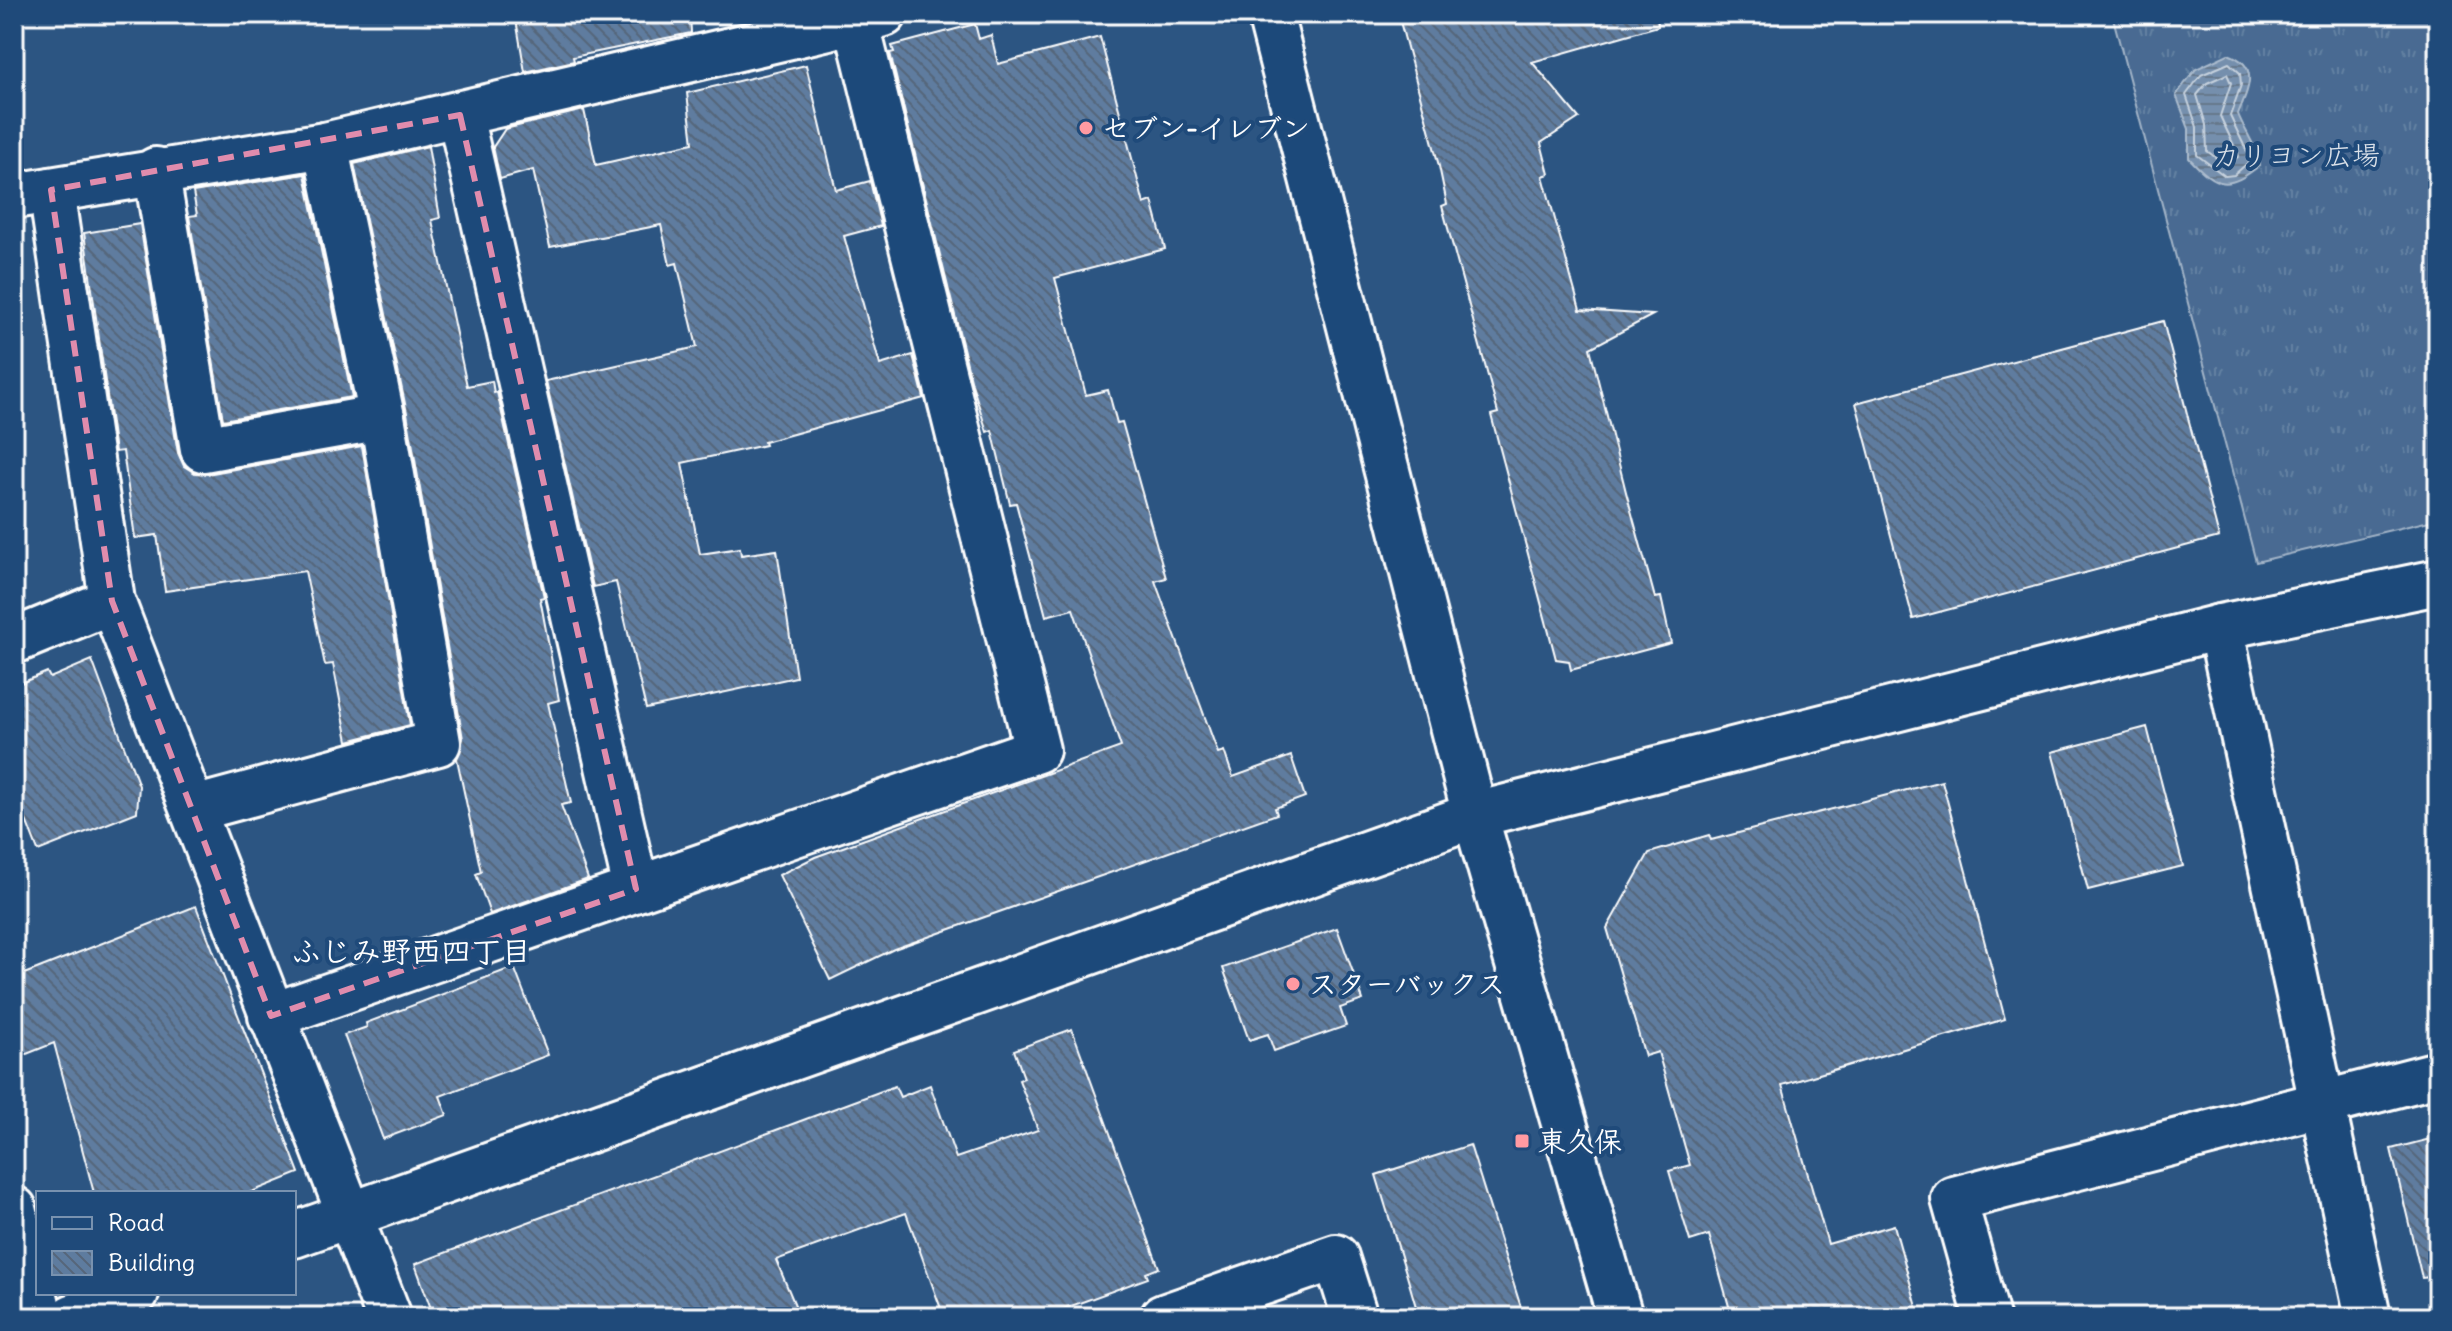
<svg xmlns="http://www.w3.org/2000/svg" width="2452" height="1331" font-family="Delius,'Klee One',sans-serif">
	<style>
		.grass { fill: url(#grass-tufts); stroke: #a4b5c8; stroke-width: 2 }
		.water { fill: url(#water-rules); stroke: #acbcce; stroke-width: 2 }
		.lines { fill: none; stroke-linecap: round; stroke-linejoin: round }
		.shore { stroke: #c7d2de; stroke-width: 2 }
		.building { fill: url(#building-back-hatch); stroke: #fff; stroke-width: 2 }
		.minor-casing { stroke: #fff; stroke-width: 50 }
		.tertiary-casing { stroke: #fff; stroke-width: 50 }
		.minor { stroke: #1f4a7a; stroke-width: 44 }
		.tertiary { stroke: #1f4a7a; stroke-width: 44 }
		.marked { fill: none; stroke: #e08cad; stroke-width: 6; stroke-dasharray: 16 10; stroke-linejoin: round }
		.poi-dot { fill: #ff9aa2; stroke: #1f4a7a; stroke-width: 3 }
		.labels { text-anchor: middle; stroke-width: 8; stroke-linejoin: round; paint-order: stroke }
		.poi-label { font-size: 28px; font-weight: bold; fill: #fff; stroke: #1f4a7a; text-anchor: start }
		.park-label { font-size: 28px; fill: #dae1e9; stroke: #1f4a7a }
		.neighbourhood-label { font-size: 30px; font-weight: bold; fill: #fff; stroke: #1f4a7a }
	</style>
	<defs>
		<pattern id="grass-tufts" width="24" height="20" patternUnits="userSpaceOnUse" patternTransform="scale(2)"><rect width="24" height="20" fill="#486b92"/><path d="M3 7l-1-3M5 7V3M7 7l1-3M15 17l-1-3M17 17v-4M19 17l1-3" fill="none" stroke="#6381a2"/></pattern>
		<pattern id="water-rules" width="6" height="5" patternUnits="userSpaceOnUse" patternTransform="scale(2)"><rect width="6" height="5" fill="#748fad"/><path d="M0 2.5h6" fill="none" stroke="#66788b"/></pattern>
		<pattern id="building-back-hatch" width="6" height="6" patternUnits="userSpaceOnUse" patternTransform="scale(2)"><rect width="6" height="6" fill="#5e7c9f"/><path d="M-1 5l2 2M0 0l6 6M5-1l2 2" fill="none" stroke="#56667a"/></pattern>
	</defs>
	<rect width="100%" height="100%" fill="#2c5582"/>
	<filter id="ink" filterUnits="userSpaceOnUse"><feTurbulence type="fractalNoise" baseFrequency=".0125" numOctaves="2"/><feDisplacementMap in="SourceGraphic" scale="16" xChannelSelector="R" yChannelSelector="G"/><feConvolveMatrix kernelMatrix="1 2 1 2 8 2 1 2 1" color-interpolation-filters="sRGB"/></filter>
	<g filter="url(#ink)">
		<!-- grass -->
		<polygon class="grass" points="2112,14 2438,14 2438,519 2256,562"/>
		<!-- water -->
		<path class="water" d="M2228,54C2261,66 2248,89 2238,114C2245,132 2257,146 2260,165C2228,191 2217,188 2189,158V129L2176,95L2196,69Z"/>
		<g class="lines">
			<!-- shore -->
			<g class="shore">
				<polygon points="2229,63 2240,73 2241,85 2230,116 2251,160 2234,175 2225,176 2197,155 2197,127 2186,95 2201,75"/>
				<polygon points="2227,74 2231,83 2220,116 2239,156 2227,166 2207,151 2206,125 2197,95 2207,83"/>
			</g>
		</g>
		<!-- building -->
		<g class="building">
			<polygon points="515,14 690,14 691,33 573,57 574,61 525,72"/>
			<polygon points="1398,14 1657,14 1658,26 1532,62 1579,118 1541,143 1549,174 1543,176 1580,310 1653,315 1590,348 1626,492 1655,598 1661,597 1671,643 1571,670 1569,661 1556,659 1491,415 1498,413 1442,206 1447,204 1439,166"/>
			<polygon points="975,24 979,39 991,35 998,64 1100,37 1144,204 1152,201 1165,249 1055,278 1086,395 1108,390 1117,423 1122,422 1166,578 1155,581 1218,753 1224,751 1233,777 1291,756 1305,797 1275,808 1277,814 894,949 830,980 779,875 815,857 1121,747 1073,609 1046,616 1016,503 1010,504 992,430 987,432 972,384 890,53 894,52 892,46"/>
			<polygon points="806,65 836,190 870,181 881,226 844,236 880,365 913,355 924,398 764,442 765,445 682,463 700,554 740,548 741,555 777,550 796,677 646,709 616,582 593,587 546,381 697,347 677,263 670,265 661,225 550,247 533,170 500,179 493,147 505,129 584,110 596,165 693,143 687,93"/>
			<polygon points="428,146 440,218 432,220 467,386 492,381 494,393 497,392 544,597 540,598 559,700 548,703 571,803 561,805 588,879 490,914 476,874 481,872 457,759 463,739 407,413 354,164"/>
			<polygon points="305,174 352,397 223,420 189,216 197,215 193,192"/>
			<polygon points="140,224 178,453 184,466 195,473 207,474 362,446 410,725 348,741 333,664 325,665 305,571 165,591 157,535 135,538 123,451 115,452 84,233"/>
			<polygon points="2163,321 2219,537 1913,619 1856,403"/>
			<polygon points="92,660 139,786 137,812 38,851 14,789 14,686 47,672 50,678"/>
			<polygon points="2147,727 2183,866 2088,890 2052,752"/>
			<polygon points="1942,781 2005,1019 1782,1085 1828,1244 1894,1225 1917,1307 1884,1317 1732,1317 1709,1235 1690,1241 1669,1171 1690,1165 1658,1052 1645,1056 1607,928 1649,853 1709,835 1711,840"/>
			<polygon points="196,906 299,1173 249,1193 94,1193 54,1043 14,1059 14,978"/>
			<polygon points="1337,928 1363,1000 1340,1008 1346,1026 1274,1051 1268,1034 1249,1040 1223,968"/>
			<polygon points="514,967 548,1055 440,1096 447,1115 383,1139 344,1035 367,1027 366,1023"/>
			<polygon points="1072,1029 1159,1268 1146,1273 1148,1278 1041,1317 944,1317 906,1213 776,1260 800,1317 434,1317 415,1264 895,1086 900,1097 930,1085 956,1158 1038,1130 1019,1080 1024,1078 1014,1050"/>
			<polygon points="2438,1137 2438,1276 2422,1278 2391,1149"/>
			<polygon points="1470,1145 1524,1317 1419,1317 1407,1276 1376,1175"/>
		</g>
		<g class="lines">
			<defs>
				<g id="minor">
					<polyline points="460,115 636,889"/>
					<polyline points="156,170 203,449 382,417"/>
					<polyline points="51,190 112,601 389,1317"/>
					<polyline points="14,196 325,145 884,14"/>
					<polyline points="2220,627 2368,1317"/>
					<polyline points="14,641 112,601"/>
					<polyline points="194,809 438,743 382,417 325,145"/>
					<polyline points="271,1016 1037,750 856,21"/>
					<polyline points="14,1209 40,1317"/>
					<polyline points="1163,1317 1336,1257 1355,1317"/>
					<polyline points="1987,1317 1954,1199 2438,1074"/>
				</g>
				<g id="tertiary">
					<polyline points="1270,14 1475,815 1620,1317"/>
					<polyline points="294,1235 1475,815 2220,627 2438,582"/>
					<polyline points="72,1317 136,1293"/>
				</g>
			</defs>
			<!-- minor casing -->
			<use href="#minor" class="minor-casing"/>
			<!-- tertiary casing -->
			<use href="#tertiary" class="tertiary-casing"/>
			<!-- minor -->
			<use href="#minor" class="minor"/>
			<!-- tertiary -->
			<use href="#tertiary" class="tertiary"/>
		</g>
	</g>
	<!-- marked area -->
	<path class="marked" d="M460,115L636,889L271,1016L112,601L51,190Z"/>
	<!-- markers -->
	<g class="poi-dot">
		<circle cx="1086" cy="128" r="8"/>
		<circle cx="1293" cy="984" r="8"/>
		<rect x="1514" y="1133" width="16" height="16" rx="4"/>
	</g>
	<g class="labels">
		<!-- poi labels -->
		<g class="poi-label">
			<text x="1102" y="138">セブン-イレブン</text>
			<text x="1309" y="994">スターバックス</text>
			<text x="1538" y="1151">東久保</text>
		</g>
		<!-- park labels -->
		<g class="park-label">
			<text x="2296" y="165">カリヨン広場</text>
		</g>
		<!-- neighbourhood labels -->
		<g class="neighbourhood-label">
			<text x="411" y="962">ふじみ野西四丁目</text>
		</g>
	</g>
	<!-- margin -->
	<rect width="2452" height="1331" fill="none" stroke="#1f4a7a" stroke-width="48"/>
	<rect x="24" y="24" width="2404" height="1283" fill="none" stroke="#fff" stroke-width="3" filter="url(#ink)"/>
	<!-- legend -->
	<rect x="36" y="1191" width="260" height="104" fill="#1f4a7a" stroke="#7992af" stroke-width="2"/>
	<rect x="52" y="1217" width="40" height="12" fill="#1f4a7a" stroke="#7992af" stroke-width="2"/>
	<text x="108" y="1231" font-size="24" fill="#ffffff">Road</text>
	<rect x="52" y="1251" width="40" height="24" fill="url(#building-back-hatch)" stroke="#7992af" stroke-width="2"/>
	<text x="108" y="1271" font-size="24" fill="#ffffff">Building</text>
</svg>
